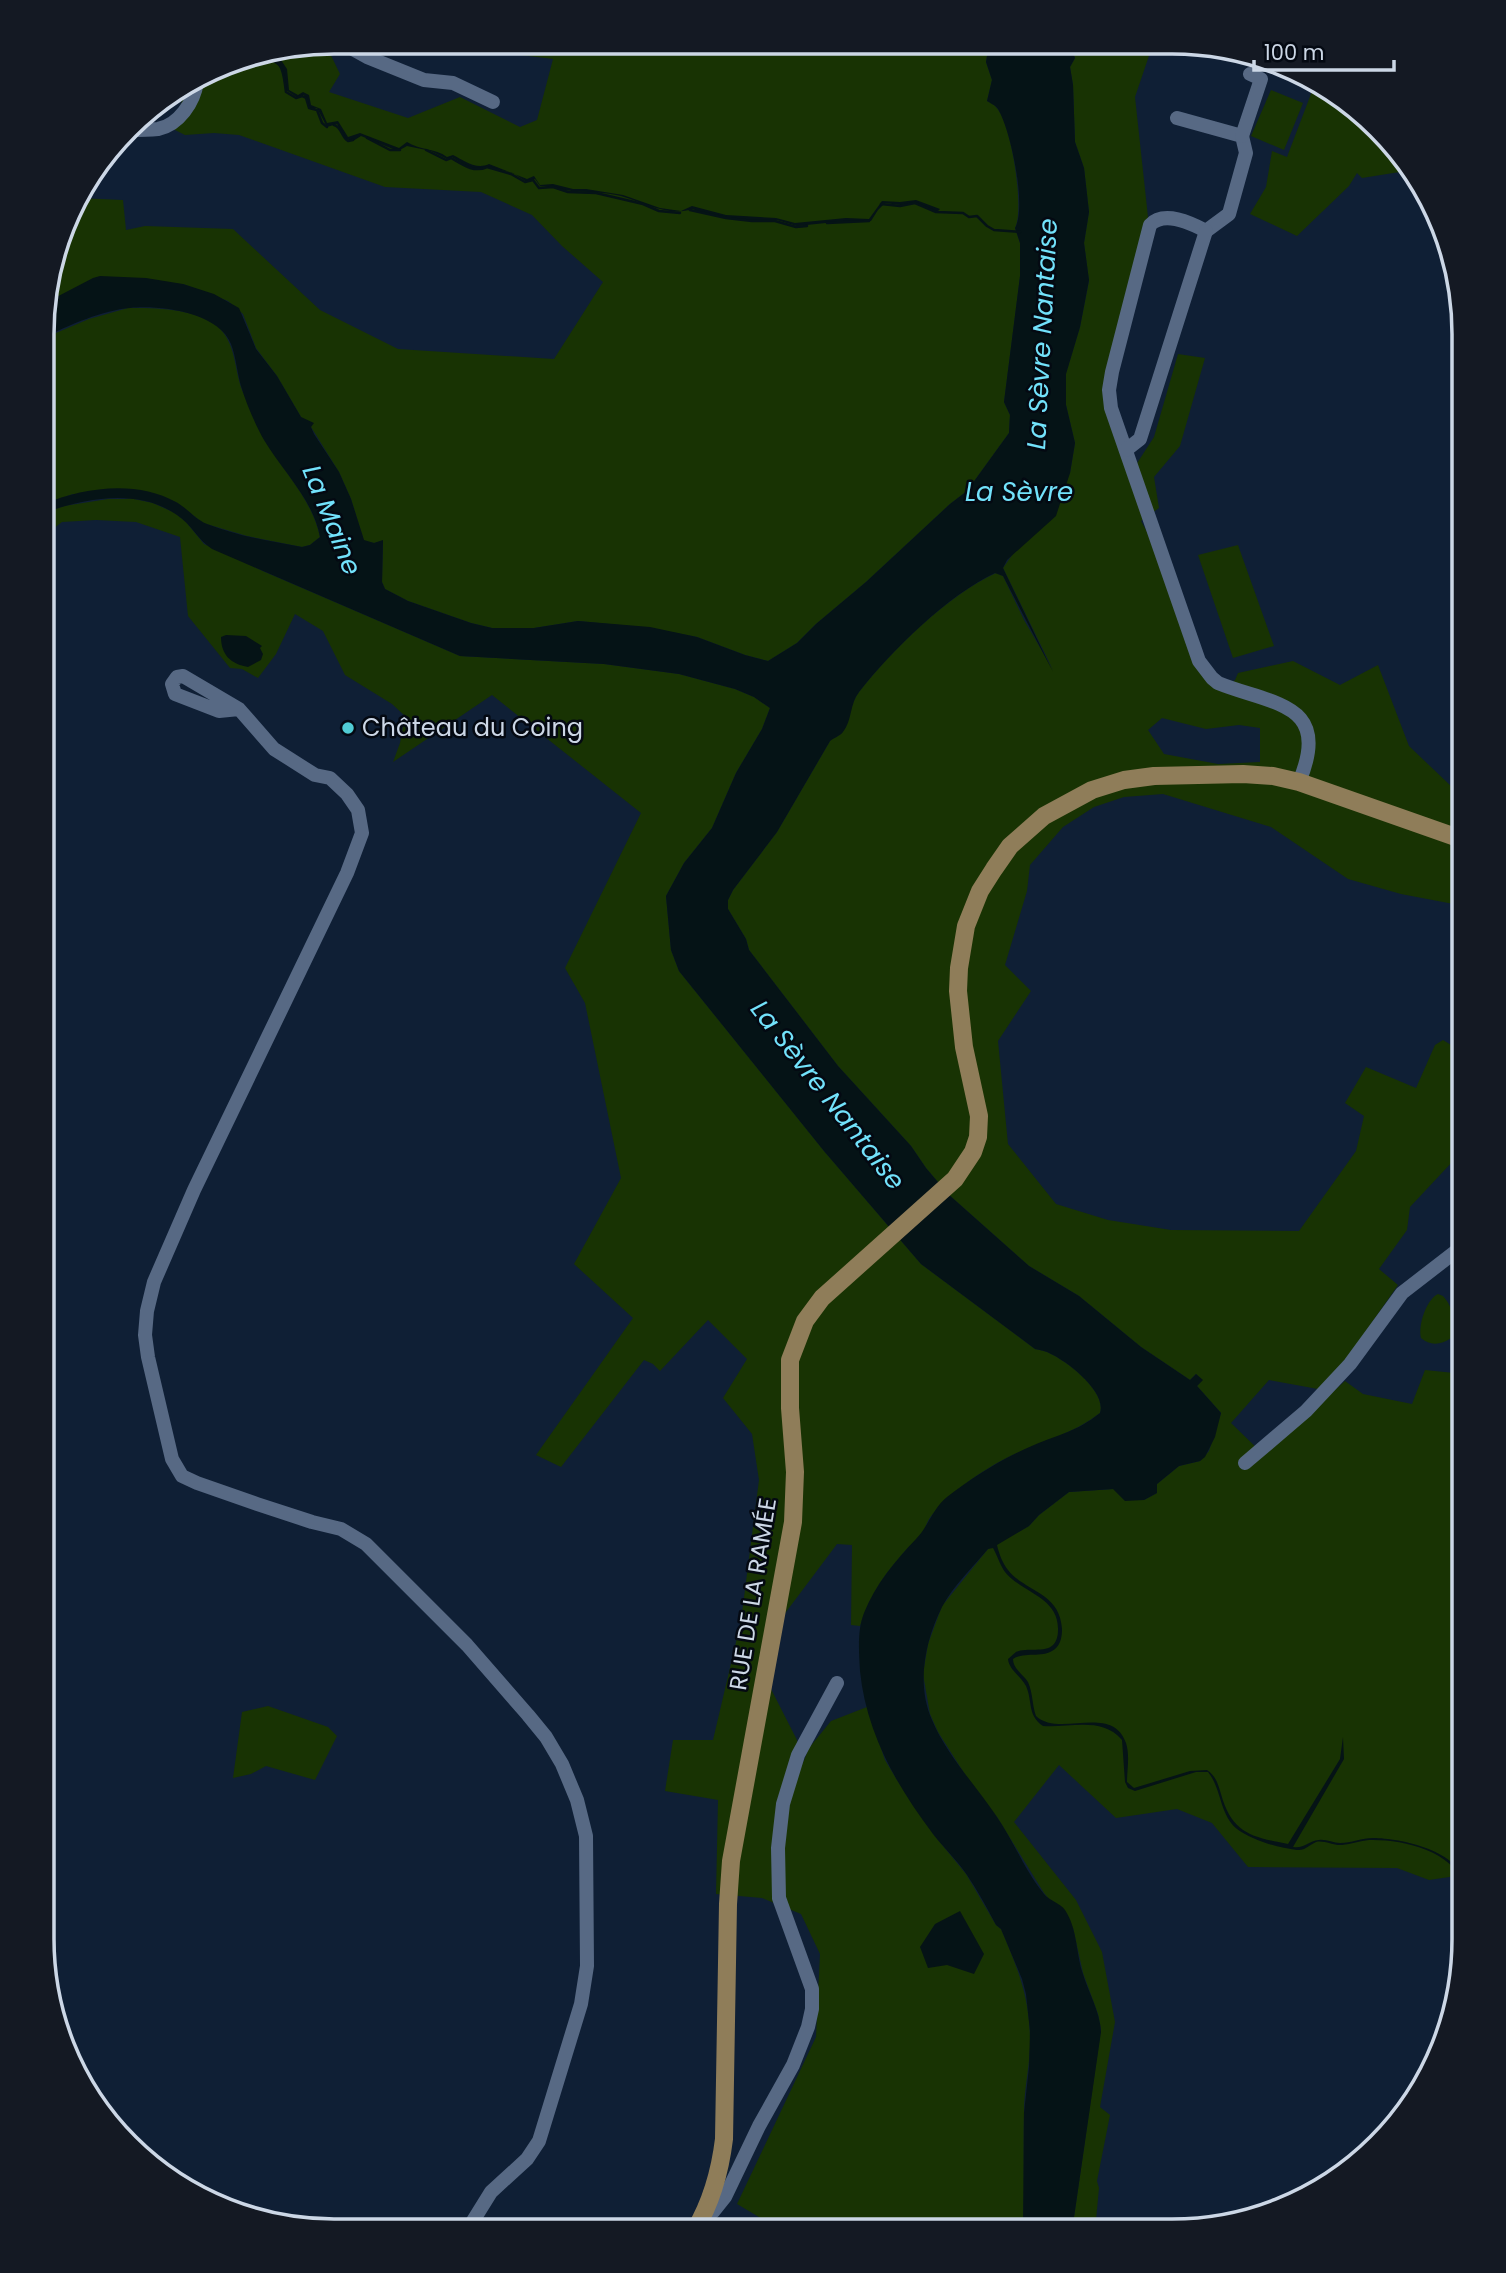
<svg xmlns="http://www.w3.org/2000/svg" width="1506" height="2273" font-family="Poppins,sans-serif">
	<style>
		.green { fill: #183303; fill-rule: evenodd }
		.water { fill: #051316 }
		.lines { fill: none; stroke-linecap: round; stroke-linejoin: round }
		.stream { stroke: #051316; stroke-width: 2.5 }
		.minor { stroke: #576984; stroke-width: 14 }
		.major { stroke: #8f7d59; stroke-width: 18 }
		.poi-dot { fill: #51ccd4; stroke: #040912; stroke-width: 2.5 }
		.labels { text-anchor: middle; stroke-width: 5; stroke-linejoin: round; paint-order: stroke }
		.poi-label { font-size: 24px; fill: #ccd7e6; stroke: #040912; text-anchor: start }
		.street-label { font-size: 24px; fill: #ccd7e6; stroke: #040912 }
		.water-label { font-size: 26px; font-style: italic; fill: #72e2fb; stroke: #040912 }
		.rim { fill: none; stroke: #ccd7e6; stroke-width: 3.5 }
	</style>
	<rect width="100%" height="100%" fill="#0f1f35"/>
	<!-- green -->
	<g class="green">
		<path d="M498,42L989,44L986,62L992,80L987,101C990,103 994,104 996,107C1011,121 1025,210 1015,228L1020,243V277L1004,402L1010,415L1009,433L967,491L950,504L866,582L816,624L797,643L768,661L745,655L697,637L650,628L578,621L534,628H492L471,623L408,601L385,589L382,582L383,541L374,543L364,541L351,499L339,472L311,427L301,417L277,376L256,348L243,314L228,301L183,284L66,293L45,303V295L64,239L68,237V225L77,198L123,200L126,230L145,226L233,229L320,310L398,349L554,359L603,282L562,246L532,215L481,192L385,187L239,135L214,133L185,135L173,129L186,88L240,58L325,43L340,74L329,92L408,118L460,97L520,127L537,120L553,59L497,52Z"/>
		<path d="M1069,44H1153L1135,97L1148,217L1104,392L1130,474L1154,437L1178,354L1205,358L1180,446L1154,477L1159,508L1141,521L1147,532L1195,663L1221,691L1235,680L1238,673L1293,661L1340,685L1378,665L1409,746L1452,787L1464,771V906L1401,894L1348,879L1271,827L1163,794L1124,797L1094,807L1063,827L1030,865L1027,891L1005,965L1031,991L998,1041L1008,1144L1056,1204L1108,1220L1171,1230L1299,1231L1356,1151L1364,1116L1345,1103L1366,1067L1416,1088L1435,1045L1443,1040L1464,1053V1074L1459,1082L1464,1085V1162L1454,1160L1410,1207L1407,1230L1379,1269L1398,1285L1347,1358L1318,1389L1269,1380L1231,1423L1263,1454L1345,1381L1363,1394L1412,1404L1425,1370L1464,1374L1463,1875L1429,1880L1397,1868L1248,1867L1212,1823L1177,1809L1116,1818L1059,1765L1014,1822L1076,1900L1102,1952L1115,2022L1100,2107L1110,2115L1097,2181L1099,2188L1095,2231H1072L1101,2029L1098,2014L1083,1973L1073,1928L1044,1893L997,1817L973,1787L938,1732L930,1714L923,1674L928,1644L942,1606L988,1549L1029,1526L1039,1515L1069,1492L1114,1489L1144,1500L1157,1493V1484L1179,1466L1200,1461L1209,1451L1221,1413L1197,1386L1202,1380L1196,1374L1190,1380L1141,1347L1079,1296L1029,1266L948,1194L926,1168L911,1146L838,1066L749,950L746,939L728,909V900L733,890L777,832L830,741C832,738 836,738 839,735C848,728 850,703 859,692C892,650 948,595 996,573L1003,576L1024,620L1053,670L1003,568L1070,473L1075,443L1066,405V373L1080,327L1089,281L1084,243L1089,212L1084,168L1075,142L1073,85L1070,67L1075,58ZM1162,718L1206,729L1239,725L1260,728V762L1218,764L1164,754L1148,730Z"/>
		<path d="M1263,59C1316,73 1384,123 1412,170L1362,178L1357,173L1349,186L1297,236L1250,214L1266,187L1272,151L1287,157L1314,86L1264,63Z"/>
		<polygon points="1271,90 1303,103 1284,150 1251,136"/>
		<path d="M128,308C156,308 193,308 217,326C236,342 234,368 242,390C247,401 252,413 257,424C274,464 311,493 320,537L310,545L302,547L247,536L203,523L176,502L73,494L44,504V338L89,319Z"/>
		<path d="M108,499H134L153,503L175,513L186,522L204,544L265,572L460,656L604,664L679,674L735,689L754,697L770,708L762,729L736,773L712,828L684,863L666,896L671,950L679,971L824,1151L921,1264L1035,1349C1040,1350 1046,1351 1051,1354C1068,1362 1107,1392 1100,1413C1069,1437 1033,1443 999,1462C977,1474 948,1495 932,1515C927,1520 926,1528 922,1533C915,1542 906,1549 900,1557C882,1577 868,1600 860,1626L851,1625L852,1545L837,1544L783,1616L771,1689L797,1740L798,1775L809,1748L831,1721L867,1707L885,1760L897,1780L934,1835L966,1874L996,1925L1001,1929C1019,1971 1031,2001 1030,2048C1029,2069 1024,2091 1024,2112C1023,2152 1025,2191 1023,2231L781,2230L737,2204L816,2037L820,1954L801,1914L762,1898L716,1894L718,1800L665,1791L673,1740H713L741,1621L759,1480L752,1434L723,1398L747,1359L708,1320L660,1371L653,1364L644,1360L561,1467L536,1455L633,1318L574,1264L621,1178L585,1003L565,968L641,813L492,695L393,762L400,743L405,716L392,704L345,675L323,631L295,614L276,654L258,678L242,669L230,668L188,616L180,537L136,522L96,520L62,522L44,536V513L64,506Z"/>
		<polygon points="1238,545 1274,646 1233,658 1198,555"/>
		<path d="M1438,1294L1443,1296C1455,1309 1453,1322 1451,1338C1441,1345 1430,1346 1421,1338C1418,1325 1426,1300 1438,1294Z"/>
		<polygon points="268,1706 328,1727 337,1736 315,1780 266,1766 251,1774 233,1778 242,1712"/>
	</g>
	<!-- water -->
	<g class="water">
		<path d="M989,44H1069L1075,58L1070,67L1073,85L1075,142L1084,168L1089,212L1084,243L1089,280L1080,327L1066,374V405L1075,443L1070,473L1056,516L1007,560L1003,568L1053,672L1003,576L995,573C948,595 891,651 859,692C850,703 852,721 843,732C840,736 833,738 830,741L777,832L733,890L728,900V909L746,939L749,950L838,1066L911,1146L926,1168L948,1194L1029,1266L1079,1296L1141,1347L1190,1380L1196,1374L1203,1380L1197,1386L1221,1413L1215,1437L1205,1457L1200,1461L1179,1466L1157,1484V1493L1144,1500L1125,1501L1113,1489L1069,1492L1039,1515L1029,1526L997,1545C999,1554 1003,1564 1008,1570C1025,1592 1060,1592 1062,1629C1062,1636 1061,1644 1055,1649C1043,1659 1025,1651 1013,1659C1013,1669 1023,1674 1028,1682C1033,1693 1032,1705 1036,1716C1059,1738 1112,1703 1126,1743C1130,1755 1127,1770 1127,1782L1134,1788L1190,1771L1207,1770C1216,1776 1218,1784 1221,1794C1232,1833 1251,1837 1288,1844L1340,1759L1343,1737L1344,1759L1293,1847C1304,1849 1308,1841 1319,1840C1326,1839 1333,1843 1340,1843C1351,1843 1362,1838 1373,1838C1400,1838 1463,1851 1463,1885C1453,1850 1401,1839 1369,1840C1360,1841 1351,1844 1342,1845C1334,1846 1324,1840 1316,1842C1309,1845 1305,1851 1297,1850C1278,1848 1252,1840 1237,1829C1219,1814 1222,1789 1208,1772H1196L1135,1791L1128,1788L1125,1782L1122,1740C1102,1716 1070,1728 1043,1726C1027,1715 1033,1702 1026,1686C1021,1676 1009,1670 1008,1659C1011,1657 1013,1654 1016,1652C1027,1647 1045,1653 1053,1645C1057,1641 1058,1635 1058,1630C1059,1597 1022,1593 1005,1572C1000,1565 997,1555 993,1548L988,1549C973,1567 953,1586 942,1607C925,1641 916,1684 932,1720C947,1756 976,1785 997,1817C1014,1842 1025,1871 1044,1894C1050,1901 1060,1903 1065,1910C1077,1928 1076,1951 1082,1971C1088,1992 1100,2011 1101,2032L1072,2231H1023L1024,2113L1029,2067L1030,2031L1026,1994L1022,1979L1001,1929L996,1925C987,1908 978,1891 967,1875C957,1860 944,1848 933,1834C896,1785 866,1732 860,1671C859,1652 857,1631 864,1613C875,1585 895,1561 916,1539C928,1527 933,1508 947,1497C973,1477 1003,1458 1034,1445C1060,1434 1076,1432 1100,1413C1107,1392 1068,1362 1051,1354C1046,1351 1040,1350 1035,1349L921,1264L824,1151L679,971L671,950L666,896L684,863L712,828L736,773L762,729L770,708L754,697L735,689L679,674L604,664L460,656L212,549C198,540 191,524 177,515C138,488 85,498 44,513V504C84,487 137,480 176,502C187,508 196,520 207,524C237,536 270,541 302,547L310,545L320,537C313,499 283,472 264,440C255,424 246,403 241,386C237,372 236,357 231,344C218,312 160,305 130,308C104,310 68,325 44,338L45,303L93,278L100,276L146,278L183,284L214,294L239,308L256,349L277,376L301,417L314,423L311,427L314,434L339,472L351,499L364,540L374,543L383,540L382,582L385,589L408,601L471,623L492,628H534L578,621L650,627L697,637L745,655L768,661L797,643L816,624L866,582L950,504L967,491L1009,433L1010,415L1004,402L1020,276V243L1015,228C1027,207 1011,132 999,111C997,106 992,104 987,101L992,80L986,62Z"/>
		<path d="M259,54L281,60L287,69L289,90L298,95L303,92L309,95L311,105L321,109L327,123L338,121L348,137L360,133L399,148L407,142C419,150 435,148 447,157L453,155C465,161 476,170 489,164L527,179L534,176L540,185L553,184L573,189H586L623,195L660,208L681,211L692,206L726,215L776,218L795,223L846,218L869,219L882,201L900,202L916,200L940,209L937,212L914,203L901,205L885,203L878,210L871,221H845L797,226L777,220L750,221L701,213L693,209C668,217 645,203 621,196C605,192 589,192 572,191C561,190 552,186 540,186L535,179L527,182L513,173L488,167C475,173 463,164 452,157L447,159L431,151L407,146L398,151L361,136L353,141L346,139L337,124L327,127L317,108H310L304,95L298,98L286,90C283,70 285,57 259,59Z"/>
		<path d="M226,635L246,636L262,646L260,648L263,654L261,660L248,667C231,664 221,655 221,637Z"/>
		<polygon points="960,1911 984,1954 974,1974 947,1965 928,1968 920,1947 935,1924"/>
	</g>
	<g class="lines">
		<!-- stream -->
		<g class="stream">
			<path d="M259,54V60C285,57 283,73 286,92L296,98L302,96L306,98L309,108L317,110L322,123L327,127"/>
			<path d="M334,125C342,127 341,137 348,141L353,140"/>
			<polyline points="367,138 390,150 400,150"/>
			<path d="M426,150L446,160L451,158C463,165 474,173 487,167L511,174L525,182L533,180L539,188L553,187L568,192L596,193L643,204L659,211L680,213"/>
			<polyline points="881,204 900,206 915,203 936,212 963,213 969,217 977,216 987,226 994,230 1020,232"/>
			<polyline points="690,210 726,218 752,221 775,221 796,227 807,226"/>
			<polyline points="827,223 869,221"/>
		</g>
		<!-- minor -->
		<g class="minor">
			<polyline points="340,42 367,57 424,80 453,83 493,102"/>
			<path d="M1177,118L1242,136L1246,153L1229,214L1206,231C1191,223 1164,210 1150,225L1112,372L1109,390L1111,408L1199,661L1212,678L1218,683C1272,705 1333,702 1299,782"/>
			<path d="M129,130C138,130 148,130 158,129C179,125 194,102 197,82"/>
			<polyline points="1242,136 1261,79 1250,74"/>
			<polyline points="1126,450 1140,439 1206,231"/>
			<polyline points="239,709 219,711 175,694 172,684 177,677 183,676 239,709 274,749 315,775 330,778 347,794 358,810 362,833 347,873 194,1190 154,1282 147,1311 145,1335 148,1357 172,1459 182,1476 197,1483 257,1504 312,1522 341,1529 366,1544 467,1645 528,1715 546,1737 562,1764 577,1800 586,1836 587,1966 581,2004 539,2141 527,2159 491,2192 468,2229"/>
			<polyline points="1245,1463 1306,1411 1350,1364 1402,1293 1464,1245"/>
			<polyline points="706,2211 713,2212 725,2197 759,2126 793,2065 808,2027 812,2009 812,1989 779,1898 778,1848 783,1804 798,1755 837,1683"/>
		</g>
		<!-- major -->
		<path class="major" d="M695,2230C712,2201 720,2172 724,2139L728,1904L731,1861L793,1522L795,1472L790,1408V1360L805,1321L822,1298L955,1179L973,1152L978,1137L979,1116L964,1047L958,991L959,968L966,926L980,891L994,869L1010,846L1044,816L1092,790L1124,780L1154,776L1243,774L1273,776L1299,782L1464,840"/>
	</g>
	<!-- markers -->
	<circle class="poi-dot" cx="348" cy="728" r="7"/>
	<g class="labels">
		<!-- poi labels -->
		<g class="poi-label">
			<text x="362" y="736">Château du Coing</text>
		</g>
		<!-- street labels -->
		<g class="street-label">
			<text transform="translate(753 1594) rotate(-81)" y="8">RUE DE LA RAMÉE</text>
		</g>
		<!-- water labels -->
		<g class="water-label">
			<text transform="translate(1042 334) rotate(-87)" y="9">La Sèvre Nantaise</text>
			<text x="1019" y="501">La Sèvre</text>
			<text transform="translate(332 520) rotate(68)" y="9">La Maine</text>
			<text transform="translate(828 1095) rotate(52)" y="9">La Sèvre Nantaise</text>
		</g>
	</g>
	<!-- crop -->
	<path d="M0 0H1506V2273H0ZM334 54H1172A280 280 0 0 1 1452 334V1939A280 280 0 0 1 1172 2219H334A280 280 0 0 1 54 1939V334A280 280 0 0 1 334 54Z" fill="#141923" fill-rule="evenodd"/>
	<path class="rim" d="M334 54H1172A280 280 0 0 1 1452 334V1939A280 280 0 0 1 1172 2219H334A280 280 0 0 1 54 1939V334A280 280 0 0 1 334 54Z"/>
	<!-- scale -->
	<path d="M1254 60v10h140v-10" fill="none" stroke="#ccd7e6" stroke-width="3.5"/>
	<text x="1264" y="60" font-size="21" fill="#ccd7e6" stroke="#040912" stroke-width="5" paint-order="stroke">100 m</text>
</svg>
